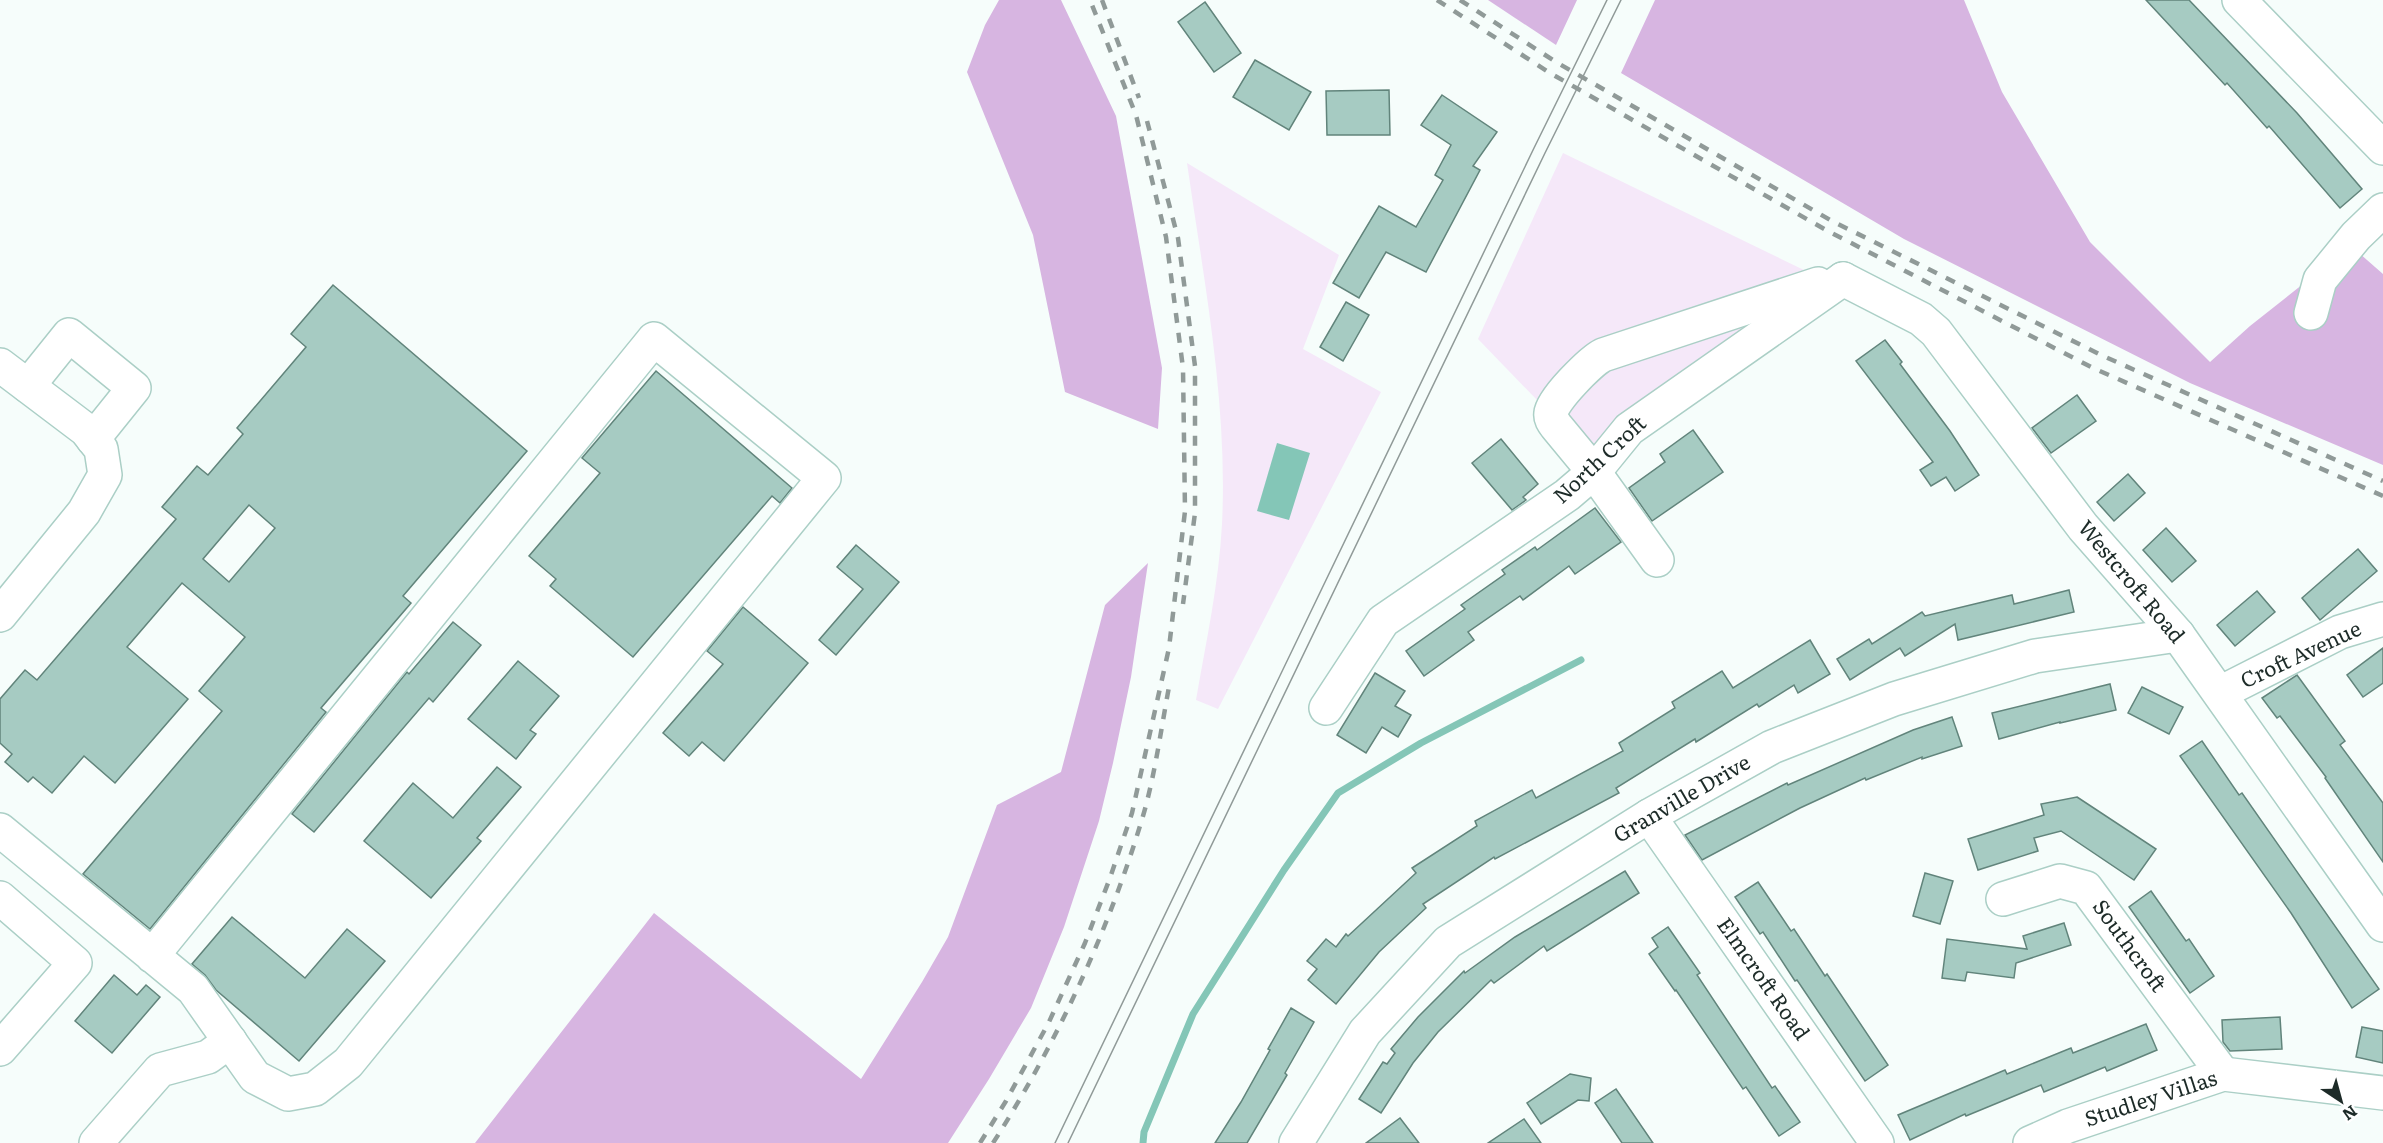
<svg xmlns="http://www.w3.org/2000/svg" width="2383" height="1143" font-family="Literata,serif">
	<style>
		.green { fill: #f5e8f9 }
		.forest { fill: #d7b5e1 }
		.water { fill: #84c6b7 }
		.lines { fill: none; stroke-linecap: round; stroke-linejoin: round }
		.stream { stroke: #84c6b7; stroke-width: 7 }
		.building { fill: #a6cbc2; stroke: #61847b; stroke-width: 1.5; fill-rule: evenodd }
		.minor-casing { stroke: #abcfc6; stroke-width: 36 }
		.minor { stroke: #fff; stroke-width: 33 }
		.tram { stroke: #909a98; stroke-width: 1.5 }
		.rail { stroke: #909a98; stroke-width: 4.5; stroke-dasharray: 10 10; stroke-linecap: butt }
		.labels { text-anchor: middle; stroke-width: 4.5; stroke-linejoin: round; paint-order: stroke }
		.street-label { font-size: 21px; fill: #1d2b28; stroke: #fff }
	</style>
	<rect width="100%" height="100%" fill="#f6fdfb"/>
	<!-- green -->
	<g class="green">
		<polygon points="1563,153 1806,271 1823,286 1594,459 1478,339"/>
		<path d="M1187,163L1339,255L1303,349L1381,392L1218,709L1196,700C1206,642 1219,583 1222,524C1228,403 1204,282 1187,163Z"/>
	</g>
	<!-- forest -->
	<g class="forest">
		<polygon points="999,0 1061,0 1116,116 1162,368 1158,429 1065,392 1033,235 967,72 985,25"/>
		<polygon points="1488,0 1577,0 1556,45"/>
		<polygon points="1655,0 1964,0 2002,92 2090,242 2210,362 2250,326 2351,246 2383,274 2383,465 2190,383 1904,239 1621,73"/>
		<polygon points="1148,563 1131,677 1113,763 1099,821 1064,927 1031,1008 989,1079 948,1143 475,1143 654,913 861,1079 922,982 948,937 997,805 1061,772 1105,605"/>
	</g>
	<!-- water -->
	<polygon class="water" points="1277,443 1310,453 1289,520 1257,511"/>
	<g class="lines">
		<!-- stream -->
		<polyline class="stream" points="1143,1143 1144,1132 1193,1014 1284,870 1338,793 1421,743 1581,660"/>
	</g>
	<!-- building -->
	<g class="building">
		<polygon points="2146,0 2189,0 2297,113 2362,189 2340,208 2269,126 2267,128 2227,83 2225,85"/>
		<polygon points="1205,2 1241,53 1214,72 1178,22"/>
		<polygon points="1255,60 1311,92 1289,130 1233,97"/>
		<polygon points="1389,90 1390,135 1327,135 1326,91"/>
		<polygon points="1442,95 1497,132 1473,166 1480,170 1426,272 1386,252 1359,298 1333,283 1379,206 1416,227 1443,180 1435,175 1451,145 1421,125"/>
		<path d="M333,285L527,451L403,596L411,603L321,708L326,712L150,929L83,874L222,711L199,691L245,637L182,583L127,647L188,699L115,783L84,756L52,793L33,777L28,782L5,762L12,754L0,743V699L25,670L37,680L176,519L162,507L197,466L208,475L243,434L237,428L306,347L291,334ZM249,505L275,528L229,582L203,559Z"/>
		<polygon points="1346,302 1369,315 1343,361 1320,347"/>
		<polygon points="1885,340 1902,362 1900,364 1950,431 1979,475 1955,491 1946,477 1931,486 1920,470 1933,462 1856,361"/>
		<polygon points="656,371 792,488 780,503 772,496 633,657 550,586 556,579 529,556 600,473 582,458"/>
		<polygon points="2077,395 2096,421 2051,453 2032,428"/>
		<polygon points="1693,430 1723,472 1652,521 1629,488 1665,462 1660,454"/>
		<polygon points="1501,439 1538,484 1523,497 1526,500 1512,510 1472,463"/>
		<polygon points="2128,474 2145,493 2114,521 2097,502"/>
		<polygon points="1595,508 1621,542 1575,574 1569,566 1523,600 1520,596 1468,632 1474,640 1424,676 1406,651 1465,609 1461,605 1505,574 1502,570 1535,547 1537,550"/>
		<polygon points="2166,528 2196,561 2172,582 2143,550"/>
		<polygon points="856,545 899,582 836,655 819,640 863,589 837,567"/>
		<polygon points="2358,549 2377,571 2320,620 2302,598"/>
		<polygon points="2069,590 2074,612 1958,640 1955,624 1905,656 1900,648 1850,680 1837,659 1869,639 1872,644 1922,612 1925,616 2012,595 2014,604"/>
		<polygon points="2257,591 2275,612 2235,646 2217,625"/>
		<polygon points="743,607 808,663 724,761 702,742 689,756 663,733 723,664 707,651"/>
		<polygon points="453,622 481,645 433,702 429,698 314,832 292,814 407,672 409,674"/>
		<polygon points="1810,640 1830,674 1798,693 1794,685 1759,707 1757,704 1696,742 1695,739 1616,788 1619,793 1495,859 1494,857 1423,904 1426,908 1379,952 1336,1004 1308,980 1317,969 1307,961 1326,939 1336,947 1346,934 1348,936 1416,873 1412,868 1477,826 1475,821 1532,790 1536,798 1623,751 1619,743 1675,708 1672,702 1722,671 1733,688"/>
		<polygon points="2383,648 2383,683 2363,697 2347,675"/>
		<polygon points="518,661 559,696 530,730 536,734 516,759 468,719"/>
		<polygon points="1375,673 1405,691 1395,706 1411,715 1398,737 1382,727 1366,753 1337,735"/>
		<polygon points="2297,675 2345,741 2340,745 2383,803 2383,862 2325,778 2326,777 2280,716 2277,718 2262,698"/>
		<polygon points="2110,684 2116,710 2060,723 2060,722 1999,739 1992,713"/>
		<polygon points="2142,687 2183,707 2169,734 2128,713"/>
		<polygon points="1952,717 1962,746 1922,759 1922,757 1866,780 1865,778 1800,808 1702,860 1685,835 1787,783 1788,785 1913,730"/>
		<polygon points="2202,741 2239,795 2242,793 2379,989 2352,1008 2291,913 2180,756"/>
		<polygon points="497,767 521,787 477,838 481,841 431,898 364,841 413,783 453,818"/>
		<polygon points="2077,797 2156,849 2134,880 2061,831 2034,838 2038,851 1978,870 1968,839 2044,815 2041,804"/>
		<polygon points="1625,871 1639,893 1547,951 1544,946 1494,983 1491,980 1438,1032 1413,1063 1381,1113 1359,1099 1383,1062 1387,1064 1395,1053 1391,1049 1418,1017 1464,971 1465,973 1515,937"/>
		<polygon points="1925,873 1953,881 1940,924 1913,916"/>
		<polygon points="1758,882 1791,931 1794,929 1825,976 1827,974 1888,1065 1865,1081 1797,980 1795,981 1763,932 1760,934 1735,897"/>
		<polygon points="2151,891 2186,941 2189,939 2214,976 2190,993 2129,907"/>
		<polygon points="232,917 305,978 347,929 385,961 299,1061 216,990 205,975 192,964"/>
		<polygon points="2064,923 2071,945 2016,963 2014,978 1967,972 1965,981 1942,978 1947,939 2027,949 2023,936"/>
		<polygon points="1668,927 1700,973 1697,975 1772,1088 1775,1086 1800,1122 1779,1136 1746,1087 1743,1089 1676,990 1675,991 1649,954 1658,947 1652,938"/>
		<polygon points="114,975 137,995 146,985 160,997 112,1053 75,1021"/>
		<polygon points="1291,1008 1314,1022 1285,1073 1287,1075 1247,1143 1215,1143 1241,1102 1270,1050 1268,1049"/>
		<polygon points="2280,1017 2282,1049 2230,1051 2223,1042 2222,1020"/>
		<polygon points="2146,1024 2157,1050 2107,1071 2105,1067 2044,1092 2041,1085 1966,1116 1965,1114 1910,1140 1898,1115 2005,1070 2007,1074 2071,1048 2073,1053"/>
		<polygon points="2362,1027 2383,1031 2383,1063 2356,1057"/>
		<polygon points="1570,1074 1591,1078 1589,1101 1578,1100 1541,1124 1527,1103"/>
		<polygon points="1616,1089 1653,1143 1622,1143 1595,1103"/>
		<polygon points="1400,1118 1419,1143 1366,1143"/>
		<polygon points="1524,1119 1541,1143 1488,1143"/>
	</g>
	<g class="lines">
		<defs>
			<g id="minor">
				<polyline points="2239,0 2383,148"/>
				<polyline points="1843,279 1921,319 1936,332 2083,527 2178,635 2383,925"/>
				<polyline points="2311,313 2320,280 2356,236 2383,210"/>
				<polyline points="0,365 86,430 101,449 105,475 84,512 0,615"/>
				<polyline points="28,386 69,335 134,388 93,439"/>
				<path d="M1657,560L1594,472L1556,426C1553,422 1550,418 1551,413C1552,400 1591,361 1603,355L1818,284"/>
				<polyline points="2220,693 2340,632 2383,619"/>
				<polyline points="1326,708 1383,621 1567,495 1594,472 1629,429 1843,279"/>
				<polyline points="1649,816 1877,1143"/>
				<polyline points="0,830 193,989 255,1077 288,1094 315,1089 348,1063 824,478 654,339 152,956"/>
				<polyline points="0,898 75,963 0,1049"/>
				<polyline points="2003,899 2060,881 2086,888 2223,1074"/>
				<polyline points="96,1143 160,1070 208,1057 230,1041"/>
				<polyline points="1296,1143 1365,1032 1448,942 1649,816 1772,747 1894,699 2035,656 2178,635"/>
				<polyline points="2030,1143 2068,1126 2223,1074 2383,1093"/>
			</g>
		</defs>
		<!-- minor casing -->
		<use href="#minor" class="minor-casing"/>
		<!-- minor -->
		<use href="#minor" class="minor"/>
		<!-- tram -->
		<g class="tram">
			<polyline points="1055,1143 1534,148 1607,0"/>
			<polyline points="1068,1143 1545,153 1621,0"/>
		</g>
		<!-- rail -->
		<g class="rail">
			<polyline points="1102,0 1139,98"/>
			<polyline points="1437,0 1550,73 1826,230 2093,368 2383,496"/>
			<polyline points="1460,0 1556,62 1832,221 2101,355 2383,481"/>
			<polyline points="1147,121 1178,238 1195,366 1195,513 1183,604"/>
			<polyline points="980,1143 1006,1101 1049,1022 1085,943 1110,878 1132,813 1169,648 1185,511 1183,368 1166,237 1136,115 1090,0"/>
			<path d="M993,1143C1057,1043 1109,930 1143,816C1155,775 1161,729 1169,687"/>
		</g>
	</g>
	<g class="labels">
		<!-- street labels -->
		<g class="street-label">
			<text transform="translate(1600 460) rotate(-43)" y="7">North Croft</text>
			<text transform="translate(2131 582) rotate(50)" y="7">Westcroft Road</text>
			<text transform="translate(2301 655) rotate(-25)" y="7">Croft Avenue</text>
			<text transform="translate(1682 799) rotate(-30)" y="7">Granville Drive</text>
			<text transform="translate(2129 946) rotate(54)" y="7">Southcroft</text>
			<text transform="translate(1763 979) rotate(55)" y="7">Elmcroft Road</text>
			<text transform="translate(2151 1099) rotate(-18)" y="7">Studley Villas</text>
		</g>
	</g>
	<!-- north arrow -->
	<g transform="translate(2341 1101) rotate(144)" stroke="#ffffff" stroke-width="4.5" paint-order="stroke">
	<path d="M0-4.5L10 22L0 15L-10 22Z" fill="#1d2b28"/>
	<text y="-9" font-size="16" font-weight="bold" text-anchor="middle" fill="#1d2b28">N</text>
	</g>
</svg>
